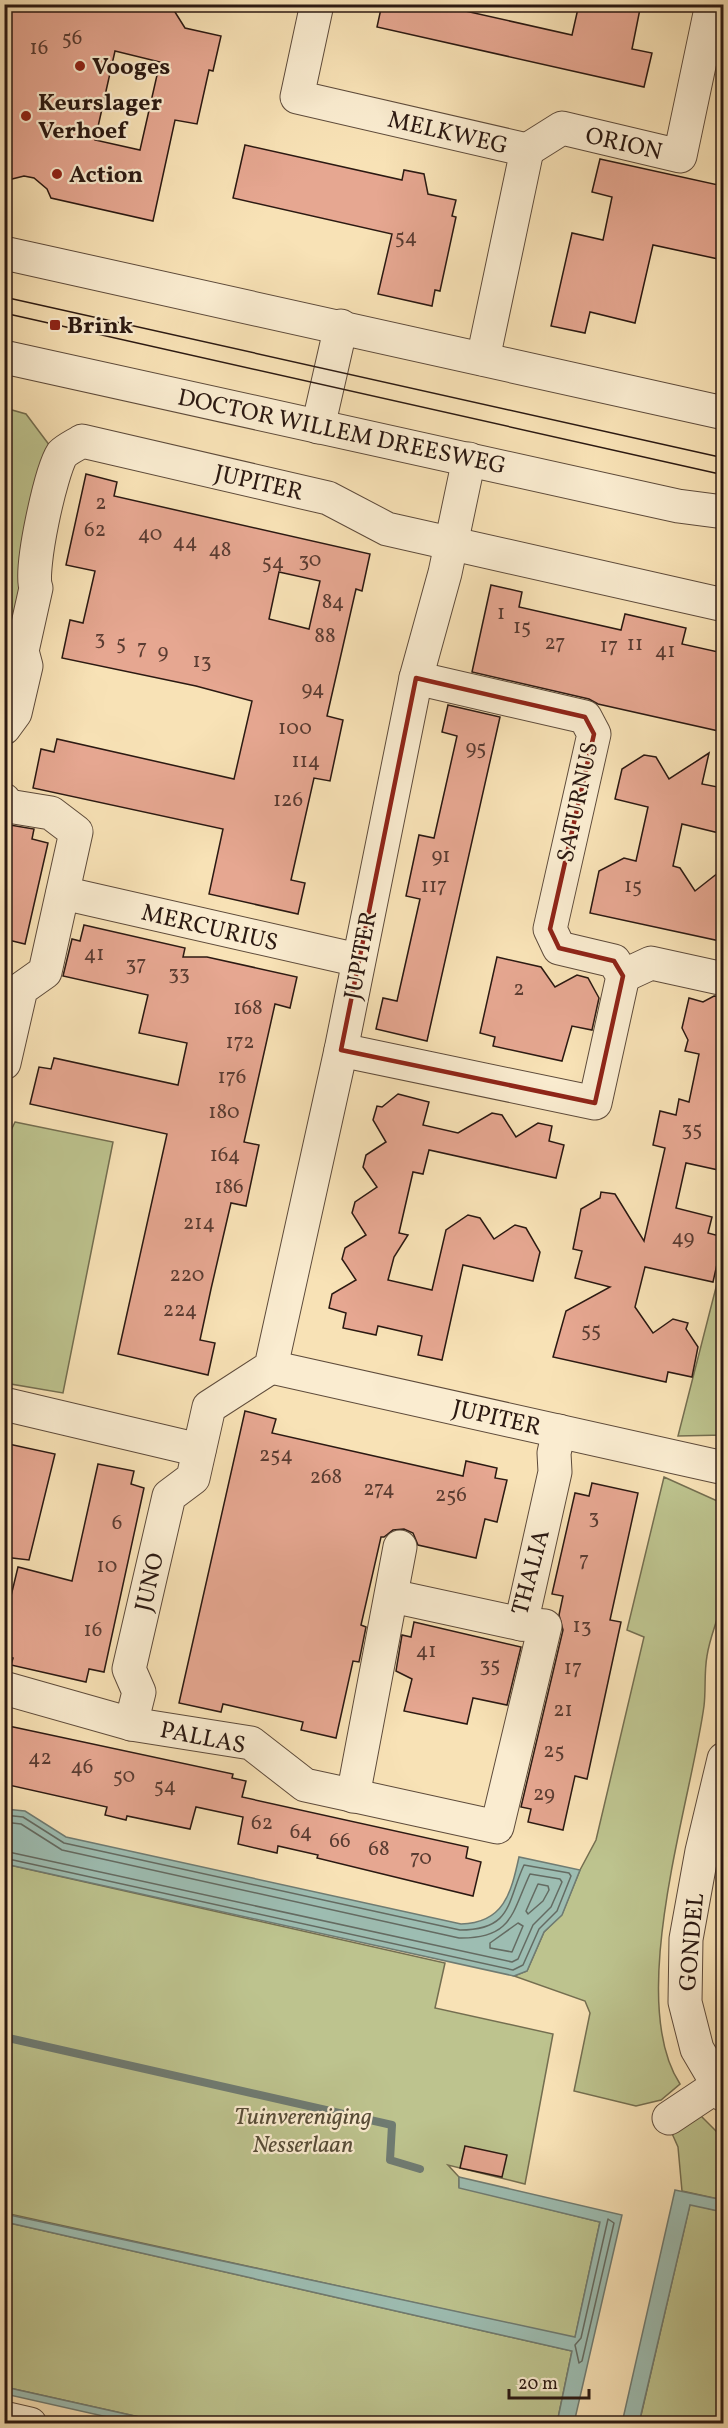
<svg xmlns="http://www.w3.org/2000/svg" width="728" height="2428" font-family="Vollkorn,serif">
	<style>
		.green { fill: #bdc38e; stroke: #746e50; stroke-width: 1.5 }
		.water { fill: #9dbdb2; stroke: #6f7b72; stroke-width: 1.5 }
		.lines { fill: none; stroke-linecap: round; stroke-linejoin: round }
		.shore { stroke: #646b62; stroke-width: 1.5 }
		.stream { stroke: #6f7b72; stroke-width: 8 }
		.building { fill: #e6a791; stroke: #2b1912; stroke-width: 1.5; fill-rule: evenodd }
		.minor-casing { stroke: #5e4b3b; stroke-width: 35 }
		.minor { stroke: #faecd0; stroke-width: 33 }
		.tram { stroke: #2b1912; stroke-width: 1.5 }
		.marked { fill: none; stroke: #8f2418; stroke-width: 4.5; stroke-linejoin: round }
		.poi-dot { fill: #8f2418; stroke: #faecd0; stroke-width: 2 }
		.labels { text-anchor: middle; stroke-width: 4.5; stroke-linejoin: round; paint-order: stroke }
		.number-label { font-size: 21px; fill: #5a3c32 }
		.poi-label { font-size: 24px; font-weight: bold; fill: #2b1912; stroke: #faecd0; text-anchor: start }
		.street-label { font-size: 24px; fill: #2b1912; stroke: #faecd0 }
		.park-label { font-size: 24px; font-style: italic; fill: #574c37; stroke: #faecd0 }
	</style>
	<rect width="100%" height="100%" fill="#f8e2b6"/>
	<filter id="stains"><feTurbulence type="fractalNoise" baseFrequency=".00333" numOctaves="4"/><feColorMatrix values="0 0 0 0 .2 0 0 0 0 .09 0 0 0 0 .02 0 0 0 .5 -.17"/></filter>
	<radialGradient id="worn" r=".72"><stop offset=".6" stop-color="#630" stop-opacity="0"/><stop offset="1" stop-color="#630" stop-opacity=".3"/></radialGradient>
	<!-- green -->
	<g class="green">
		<polygon points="5,408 26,414 50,446 5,701"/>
		<polygon points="15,1122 113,1142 63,1393 5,1383 4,1145"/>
		<polygon points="723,1260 723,1435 678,1436"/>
		<path d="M664,1477L724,1504C723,1533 728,1566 723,1595C720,1616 710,1635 707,1656C704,1672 706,1690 704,1706C691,1802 625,2000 680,2084L661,2100L636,2106L574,2091L590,2013L585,2001L514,1976L527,1971L544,1932L562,1914L580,1870L596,1840L644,1637L627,1630Z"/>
		<polygon points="5,1864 445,1963 435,2008 553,2034 525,2184 448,2165 459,2177 459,2187 600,2222 575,2338 5,2213"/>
		<polygon points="701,2116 723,2138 723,2200 682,2191 678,2147 670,2129"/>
		<polygon points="690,2204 723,2212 724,2416 722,2423 639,2424"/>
		<polygon points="5,2222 572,2351 557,2423 166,2423 5,2387"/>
	</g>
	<!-- water -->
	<g class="water">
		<path d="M5,1809L25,1811L66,1837L461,1924C504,1923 511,1893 519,1857L580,1870L562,1915L544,1932L527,1971L514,1976L5,1864Z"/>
		<polygon points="459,2177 622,2215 574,2423 557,2423 572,2351 5,2222 5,2214 575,2337 600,2222 459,2188"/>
		<polygon points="675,2190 723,2200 723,2212 690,2205 639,2423 622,2423"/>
		<polygon points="5,2387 166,2423 134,2423 5,2394"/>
	</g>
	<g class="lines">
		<!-- shore -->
		<g class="shore">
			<path d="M4,1815L23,1817L64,1843L460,1930C513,1930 507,1901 524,1865L569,1873L571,1876L557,1911L539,1929L523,1965L513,1970L4,1858"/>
			<path d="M4,1822L21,1824L62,1850L459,1938C513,1939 512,1912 530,1874L560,1879L562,1882L551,1907L533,1925L518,1959L512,1962L4,1851"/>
			<polygon points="538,1884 548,1886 549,1890 543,1901 528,1914 526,1911"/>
			<polygon points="518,1923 523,1926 512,1952 490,1948 490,1943"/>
			<polygon points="608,2219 614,2223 582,2361 579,2363 575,2345 581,2338"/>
		</g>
		<!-- stream -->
		<polyline class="stream" points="4,2037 392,2125 390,2160 420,2169"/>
	</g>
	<!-- building -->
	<g class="building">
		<path d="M4,4H170L185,28L221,36L213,71L209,70L197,124L175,120L153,221L51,198L47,189L34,178L24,176L4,181ZM115,51L160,62L140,150L95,140Z"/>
		<polygon points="382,4 434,4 572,35 579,4 641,4 632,49 652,53 644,87 377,27"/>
		<polygon points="245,145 402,180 404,170 424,174 428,194 456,200 452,216 456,217 440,291 435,290 432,306 378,294 392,234 233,198"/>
		<polygon points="600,159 723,186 723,260 653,245 635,323 590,312 585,333 551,326 572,233 603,240 612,197 592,192"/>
		<path d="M86,474L117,482L114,496L370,554L362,591L356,589L327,716L343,720L330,781L314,778L291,880L305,883L298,914L209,894L223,829L33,788L41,749L54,752L57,739L234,779L252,701L196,686L62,658L70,620L83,623L95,571L66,565ZM279,572L320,581L309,629L269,619Z"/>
		<polygon points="491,585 522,592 519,607 621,630 625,614 686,628 682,644 723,653 723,732 598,704 589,699 472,672"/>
		<polygon points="448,705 500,717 427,1041 376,1029 383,998 397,1001 420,899 406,896 419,835 434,838 457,736 442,732"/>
		<polygon points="709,753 702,784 723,788 723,834 682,824 673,866 680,868 695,891 723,869 723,925 720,941 590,913 599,871 624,858 636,861 648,807 615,799 622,769 644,755 656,757 669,779"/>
		<polygon points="4,824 34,829 32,839 48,843 25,944 4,939"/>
		<polygon points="84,925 185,948 183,957 207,957 297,977 290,1008 275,1004 244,1142 259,1145 246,1206 231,1203 211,1289 200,1340 215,1343 208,1375 118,1354 167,1134 30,1104 39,1067 51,1069 54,1058 178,1085 187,1043 139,1033 148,995 63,976 72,939 80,941"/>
		<polygon points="497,957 541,967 555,987 577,975 588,978 599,998 592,1030 572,1026 562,1061 493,1046 495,1037 480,1033"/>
		<polygon points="714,996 723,997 723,1171 686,1163 676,1208 712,1217 708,1233 723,1237 713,1282 645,1267 635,1307 653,1333 673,1319 688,1323 686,1329 698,1347 692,1377 668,1372 666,1382 553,1357 566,1311 610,1287 575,1278 582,1251 573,1249 581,1209 600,1198 601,1192 615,1194 644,1241 665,1148 653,1145 660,1111 676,1115 679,1099 689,1102 699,1054 685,1051 688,1040 682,1028 689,998 703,1002"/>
		<polygon points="398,1094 429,1102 423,1125 458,1133 492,1113 502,1115 516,1137 538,1123 552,1126 549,1141 564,1145 556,1178 429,1150 423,1174 413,1172 399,1233 408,1235 394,1257 388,1280 432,1290 446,1230 468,1215 480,1218 494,1239 515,1225 526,1228 540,1252 533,1281 463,1265 442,1360 418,1355 422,1336 378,1326 376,1335 343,1328 346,1313 329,1308 332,1294 356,1280 342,1259 345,1248 366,1235 352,1213 355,1202 377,1187 363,1167 366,1155 386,1142 373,1120 377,1106 382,1107"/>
		<polygon points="245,1411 276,1419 272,1433 463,1476 466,1461 497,1468 495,1478 507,1480 497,1522 485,1519 476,1558 418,1545 413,1533 404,1529 393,1530 384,1537 381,1537 361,1625 366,1627 359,1662 353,1661 336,1738 301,1730 303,1722 223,1704 221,1712 179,1703"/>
		<polygon points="4,1443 55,1454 29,1560 4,1557"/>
		<polygon points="98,1464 134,1471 131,1484 144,1488 104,1672 89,1669 86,1682 11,1665 13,1658 4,1656 4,1625 18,1567 72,1581"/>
		<polygon points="592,1483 638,1493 610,1620 621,1622 587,1779 575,1776 563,1830 528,1822 531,1809 521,1807 563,1630 559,1615 563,1596 552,1594 575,1493 589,1496"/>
		<polygon points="414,1622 521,1647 507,1705 473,1698 467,1724 404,1711 412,1679 396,1671 402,1635 411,1637"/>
		<polygon points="4,1725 233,1774 232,1778 246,1781 242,1797 468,1847 466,1858 481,1862 473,1896 317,1858 318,1855 278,1846 277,1853 238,1844 243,1817 196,1807 190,1829 127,1816 126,1820 105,1815 107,1807 4,1784"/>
		<polygon points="465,2146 507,2155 502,2177 460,2168"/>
	</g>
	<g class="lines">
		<defs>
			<g id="minor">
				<polyline points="317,4 297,97 527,150 483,359"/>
				<polyline points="527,150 562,128 680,156 712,4"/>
				<polyline points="4,253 724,413"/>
				<polyline points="4,357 678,506 724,512"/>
				<polyline points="318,427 341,326"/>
				<path d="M4,728L15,713L26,666L22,651L36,588C29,570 51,471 62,454C67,449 76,445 82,441L328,498L387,529L724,605"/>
				<polyline points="4,800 8,806 51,813 76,832 45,972 21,989 4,1063"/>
				<polyline points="63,893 358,960"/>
				<polyline points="623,976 651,963 724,979"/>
				<polyline points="341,1050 595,1103 623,976 614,961 559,948 550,929 594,734 585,717 416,678"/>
				<polyline points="271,1367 724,1468"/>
				<polyline points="4,1404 199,1450"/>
				<polyline points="392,1596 521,1624 555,1472 554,1453 559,1431"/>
				<polyline points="4,1688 131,1724 251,1743 305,1785 497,1827 545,1626 521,1624"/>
				<polyline points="131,1724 139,1692 129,1669 169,1496 193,1478 209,1407 271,1367 341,1050 416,678 445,573 469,459"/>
				<polyline points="724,1759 702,1851 686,1939 685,2002 697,2049 724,2095"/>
				<polyline points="353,1796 400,1547"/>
				<polyline points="669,2118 717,2086"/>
				<polyline points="4,2418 30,2424"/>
			</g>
		</defs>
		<!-- minor casing -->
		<use href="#minor" class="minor-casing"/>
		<!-- minor -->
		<use href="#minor" class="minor"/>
		<!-- tram -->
		<g class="tram">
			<polyline points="4,297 724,458"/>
			<polyline points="4,313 724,475"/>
		</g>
	</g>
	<!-- marked area -->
	<path class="marked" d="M416,678L585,717L594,734L550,929L559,948L614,961L623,976L595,1103L341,1050Z"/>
	<!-- markers -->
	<g class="poi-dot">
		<circle cx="80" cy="66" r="6"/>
		<circle cx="26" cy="116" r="6"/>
		<circle cx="57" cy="174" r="6"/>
		<rect x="49" y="319" width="12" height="12" rx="3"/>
	</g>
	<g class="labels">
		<!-- number labels -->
		<g class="number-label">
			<text x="72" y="44">56</text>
			<text x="39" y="54">16</text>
			<text x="406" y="243">54</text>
			<text x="101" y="509">2</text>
			<text x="95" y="536">62</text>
			<text x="150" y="540">40</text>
			<text x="185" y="548">44</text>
			<text x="220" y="556">48</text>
			<text x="310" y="566">30</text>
			<text x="273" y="568">54</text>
			<text x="333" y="608">84</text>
			<text x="501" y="619">1</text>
			<text x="522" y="633">15</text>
			<text x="325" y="642">88</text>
			<text x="100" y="644">3</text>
			<text x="121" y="649">5</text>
			<text x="555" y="649">27</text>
			<text x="635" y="650">11</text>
			<text x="609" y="652">17</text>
			<text x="142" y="654">7</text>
			<text x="665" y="657">41</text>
			<text x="163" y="658">9</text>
			<text x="202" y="667">13</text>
			<text x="313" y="695">94</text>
			<text x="295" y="734">100</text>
			<text x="476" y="754">95</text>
			<text x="306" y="767">114</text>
			<text x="288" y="806">126</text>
			<text x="441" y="862">91</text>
			<text x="434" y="892">117</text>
			<text x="633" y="892">15</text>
			<text x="94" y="960">41</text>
			<text x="136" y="970">37</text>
			<text x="179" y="979">33</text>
			<text x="519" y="995">2</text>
			<text x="248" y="1014">168</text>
			<text x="240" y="1048">172</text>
			<text x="232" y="1083">176</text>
			<text x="224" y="1118">180</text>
			<text x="692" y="1135">35</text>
			<text x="225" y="1161">164</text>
			<text x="229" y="1193">186</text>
			<text x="199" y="1229">214</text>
			<text x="683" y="1244">49</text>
			<text x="187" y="1281">220</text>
			<text x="180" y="1316">224</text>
			<text x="591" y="1336">55</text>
			<text x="276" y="1461">254</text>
			<text x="326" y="1483">268</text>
			<text x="379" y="1495">274</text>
			<text x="451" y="1501">256</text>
			<text x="594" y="1523">3</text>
			<text x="117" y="1529">6</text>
			<text x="584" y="1566">7</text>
			<text x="107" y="1572">10</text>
			<text x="582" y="1632">13</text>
			<text x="93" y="1636">16</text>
			<text x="426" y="1657">41</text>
			<text x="490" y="1671">35</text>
			<text x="573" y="1674">17</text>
			<text x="563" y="1716">21</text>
			<text x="554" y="1757">25</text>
			<text x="40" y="1764">42</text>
			<text x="82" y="1773">46</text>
			<text x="124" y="1782">50</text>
			<text x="165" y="1792">54</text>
			<text x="544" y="1800">29</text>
			<text x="262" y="1829">62</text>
			<text x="301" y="1838">64</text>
			<text x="340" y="1847">66</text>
			<text x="379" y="1855">68</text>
			<text x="421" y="1864">70</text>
		</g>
		<!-- poi labels -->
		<g class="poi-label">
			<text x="92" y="74">Vooges</text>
			<text x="38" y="110">Keurslager<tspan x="38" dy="28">Verhoef</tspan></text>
			<text x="69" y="182">Action</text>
			<text x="67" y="333">Brink</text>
		</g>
		<!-- street labels -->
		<g class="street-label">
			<text transform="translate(448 132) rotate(13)" y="8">MELKWEG</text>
			<text transform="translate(624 143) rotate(13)" y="8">ORION</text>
			<text transform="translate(342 431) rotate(12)" y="8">DOCTOR WILLEM DREESWEG</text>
			<text transform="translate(259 482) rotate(13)" y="8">JUPITER</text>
			<text transform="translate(577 802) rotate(-78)" y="8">SATURNUS</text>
			<text transform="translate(210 927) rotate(13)" y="8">MERCURIUS</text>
			<text transform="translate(360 955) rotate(-79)" y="8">JUPITER</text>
			<text transform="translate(497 1417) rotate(13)" y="8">JUPITER</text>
			<text transform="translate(530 1572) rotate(-75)" y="8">THALIA</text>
			<text transform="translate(149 1582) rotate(-77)" y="8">JUNO</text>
			<text transform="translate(203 1737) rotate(11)" y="8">PALLAS</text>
			<text transform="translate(691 1942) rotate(-85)" y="8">GONDEL</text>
		</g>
		<!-- park labels -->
		<g class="park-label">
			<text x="303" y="2124">Tuinvereniging<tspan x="303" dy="28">Nesserlaan</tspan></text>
		</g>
	</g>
	<!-- margin -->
	<rect width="728" height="2428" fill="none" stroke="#f8e2b6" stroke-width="24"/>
	<rect x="6" y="6" width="716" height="2416" fill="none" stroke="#2b1912" stroke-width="3"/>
	<rect x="12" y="12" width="704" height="2404" fill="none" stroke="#2b1912" stroke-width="1.5"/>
	<!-- scale -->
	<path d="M509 2389v9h80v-9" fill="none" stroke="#2b1912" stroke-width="3"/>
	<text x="518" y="2389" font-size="18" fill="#2b1912" stroke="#faecd0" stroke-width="4.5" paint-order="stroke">20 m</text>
	<rect width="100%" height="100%" filter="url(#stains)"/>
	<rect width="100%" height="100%" fill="url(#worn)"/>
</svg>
